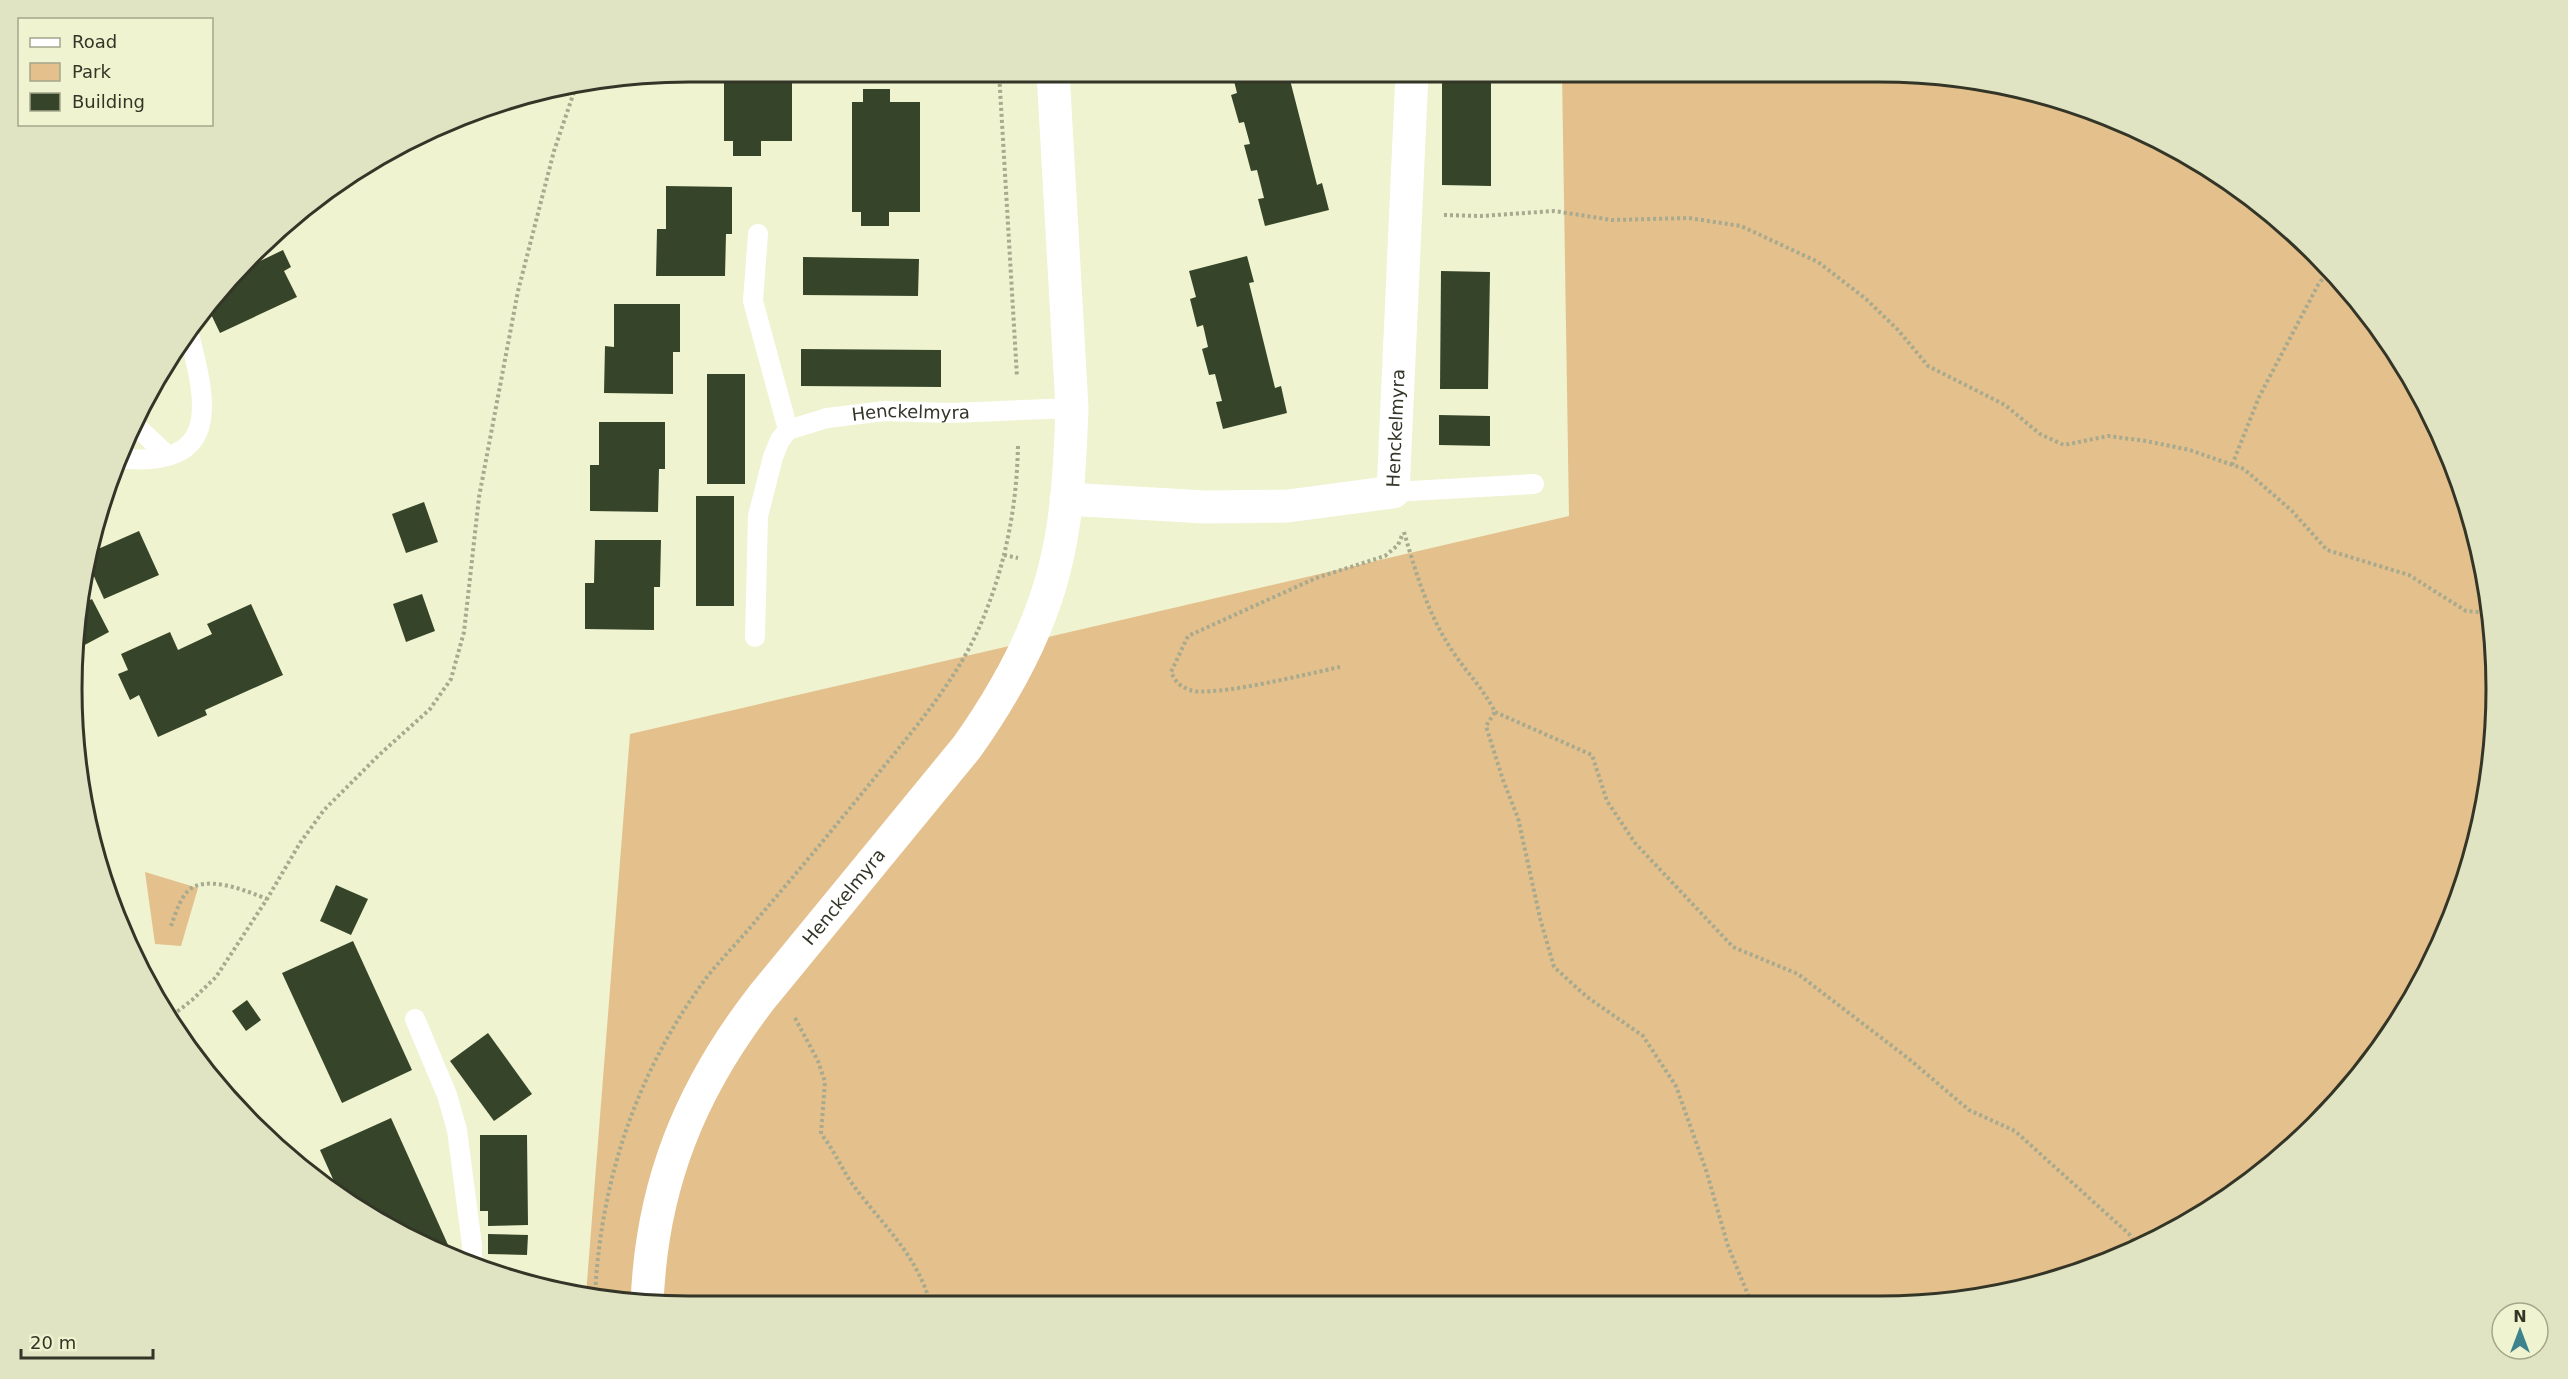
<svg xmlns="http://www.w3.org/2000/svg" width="2568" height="1379" font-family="'DejaVu Sans',sans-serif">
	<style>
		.green { fill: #e4c08d }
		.building { fill: #36452a }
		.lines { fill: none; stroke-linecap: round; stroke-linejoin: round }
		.path { stroke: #a7aa8e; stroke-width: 4; stroke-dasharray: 3 3; stroke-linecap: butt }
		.lane { stroke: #fff; stroke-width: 20 }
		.street { stroke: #fff; stroke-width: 33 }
		.secondary { stroke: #fff; stroke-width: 33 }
		.labels { text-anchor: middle; stroke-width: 6; stroke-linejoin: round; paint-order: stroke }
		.street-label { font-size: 18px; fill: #333527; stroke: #eff3cf }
		.rim { fill: none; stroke: #333527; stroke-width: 3 }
	</style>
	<rect width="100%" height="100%" fill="#eff3cf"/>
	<!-- green -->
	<g class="green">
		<polygon points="1562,73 1919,73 2039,93 2152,136 2255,200 2343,283 2413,381 2463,491 2491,609 2495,730 2475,850 2432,963 2343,1096 2254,1180 2114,1260 1959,1302 649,1306 586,1295 630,734 1569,516"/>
		<polygon points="145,872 198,888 181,946 155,944"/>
	</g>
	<!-- building -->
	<g class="building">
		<polygon points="724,72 792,72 792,141 761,141 761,156 733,156 733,141 724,141"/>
		<polygon points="1232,73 1295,73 1296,78 1290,80 1317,185 1322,183 1329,210 1265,226 1258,199 1264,198 1257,170 1251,171 1244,145 1250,144 1244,122 1239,123 1231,95 1237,93"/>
		<polygon points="1442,73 1491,73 1491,186 1442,185"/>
		<polygon points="863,89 890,89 890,102 920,102 920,212 889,212 889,226 861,226 861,212 852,212 852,102 863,102"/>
		<polygon points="666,186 732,187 732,234 726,234 725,276 656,276 657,229 666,229"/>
		<polygon points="283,250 291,267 284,271 297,297 220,333 207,306 235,273"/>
		<polygon points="1247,256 1254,282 1249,283 1275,388 1281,386 1287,413 1223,429 1216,402 1222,401 1215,374 1209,375 1202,349 1208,347 1203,325 1197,327 1190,299 1196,297 1189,271"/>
		<polygon points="803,257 919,259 918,296 803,295"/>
		<polygon points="1441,271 1490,272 1488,389 1440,389"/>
		<polygon points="614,304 680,304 680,352 673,352 673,394 604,393 605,346 614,347"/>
		<polygon points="801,349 941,350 941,387 801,386"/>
		<rect x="707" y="374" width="38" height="110"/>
		<polygon points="1439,415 1490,416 1490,446 1439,445"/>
		<polygon points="599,422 665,422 665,469 659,469 658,512 590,511 590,465 599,465"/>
		<rect x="696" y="496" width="38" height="110"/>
		<polygon points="424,502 438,542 406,553 392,514"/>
		<polygon points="139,531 159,575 104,599 88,563 89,553"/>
		<polygon points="595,540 661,540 660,587 654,587 654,630 585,629 585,583 594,583"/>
		<polygon points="422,594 435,631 406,642 393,604"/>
		<polygon points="92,599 109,632 79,648 75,640 81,605"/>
		<polygon points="251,604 283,675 205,710 207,715 158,737 139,695 130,700 118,674 128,670 121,654 170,632 178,650 212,634 207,624"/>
		<polygon points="336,885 368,899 351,935 320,921"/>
		<polygon points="353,941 412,1070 342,1103 282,973"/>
		<polygon points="247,1000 261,1020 246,1031 232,1011"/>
		<polygon points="488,1033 532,1094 494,1121 450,1061"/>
		<polygon points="391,1118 449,1247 438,1252 416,1243 341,1197 320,1150"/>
		<polygon points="480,1135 527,1135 528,1225 488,1226 488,1211 480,1211"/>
		<polygon points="488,1234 528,1235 527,1255 488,1254"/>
	</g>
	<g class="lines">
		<!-- path -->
		<g class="path">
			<polyline points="999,72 1017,377"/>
			<polyline points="1444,215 1481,216 1554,211 1612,220 1689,218 1741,226 1818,262 1866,299 1898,330 1928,366 2005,405 2040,434 2064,445 2108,436 2146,441 2190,450 2244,469 2292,511 2327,550 2409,575 2466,611 2491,613"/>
			<polyline points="2232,465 2259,397 2318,285 2329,270"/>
			<path d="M1404,532C1416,573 1428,615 1453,652C1467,673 1483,688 1495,712L1486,726L1503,780L1518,818L1540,918L1554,967L1587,997L1643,1036L1676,1086L1706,1170L1728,1246L1751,1302"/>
			<polyline points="1004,555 1018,558"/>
			<path d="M1340,667C1311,673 1212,698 1190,690C1179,686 1175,681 1171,672L1188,636L1316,578L1385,556L1398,545L1403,533"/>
			<polyline points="1495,712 1592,755 1607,801 1635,843 1733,947 1798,974 1909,1059 1969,1110 2015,1131 2129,1234 2137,1247"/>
			<path d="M171,926C175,915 179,901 187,892C204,873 247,891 267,899"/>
			<path d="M795,1018L818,1061L825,1082L821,1134C835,1151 841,1168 853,1185C884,1227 916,1253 931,1305"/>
			<polyline points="168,1019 192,1000 216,977 267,899 300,843 324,810 378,756 430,709 451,679 464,632 479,497 518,291 554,151 577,83"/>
			<path d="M595,1297C600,1184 635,1077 701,985C718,961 740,941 758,918C803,866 846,813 890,759C924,717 961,672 982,621C1006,564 1017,505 1018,444"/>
		</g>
		<!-- lane -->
		<g class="lane">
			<polyline points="758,234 753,301 788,430"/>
			<polyline points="134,424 168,456"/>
			<path d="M117,458C222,470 208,405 188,331"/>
			<polyline points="1393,492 1534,484"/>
			<path id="s1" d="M755,637L758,516L773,457L780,440L788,430L827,418L884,411L950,413L1072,408"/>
			<polyline points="415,1019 447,1095 457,1130 472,1245 472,1264"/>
		</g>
		<!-- street -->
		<path class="street" id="s2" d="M1066,499L1205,507L1288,506L1393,492L1412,73"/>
		<!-- secondary -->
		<path class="secondary" id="s3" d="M647,1305C651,1186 690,1090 762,997L967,747C1006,692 1039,633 1055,567C1068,516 1070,461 1072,408L1053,72"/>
	</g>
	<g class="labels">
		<!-- street labels -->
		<g class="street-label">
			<text dy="6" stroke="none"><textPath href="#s1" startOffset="338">Henckelmyra</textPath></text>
			<text dy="6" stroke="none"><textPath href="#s2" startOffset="392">Henckelmyra</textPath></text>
			<text dy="6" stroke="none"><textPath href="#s3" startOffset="464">Henckelmyra</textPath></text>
		</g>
	</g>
	<!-- crop -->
	<path d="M0 0H2568V1379H0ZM689 82H1879A607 607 0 0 1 2486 689V689A607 607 0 0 1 1879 1296H689A607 607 0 0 1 82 689V689A607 607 0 0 1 689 82Z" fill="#e0e4c2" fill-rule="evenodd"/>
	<path class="rim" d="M689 82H1879A607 607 0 0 1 2486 689V689A607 607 0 0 1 1879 1296H689A607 607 0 0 1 82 689V689A607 607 0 0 1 689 82Z"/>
	<!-- legend -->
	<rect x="18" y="18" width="195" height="108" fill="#eff3cf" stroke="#a4a78c" stroke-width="1.5"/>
	<rect x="30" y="38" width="30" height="9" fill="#ffffff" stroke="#a4a78c" stroke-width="1.5"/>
	<text x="72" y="48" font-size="18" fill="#333527">Road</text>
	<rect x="30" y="63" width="30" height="18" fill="#e4c08d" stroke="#a4a78c" stroke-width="1.5"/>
	<text x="72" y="78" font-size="18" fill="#333527">Park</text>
	<rect x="30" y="93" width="30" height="18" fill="#36452a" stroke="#a4a78c" stroke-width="1.5"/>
	<text x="72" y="108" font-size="18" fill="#333527">Building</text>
	<!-- north arrow -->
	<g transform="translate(2520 1331)"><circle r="28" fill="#eff3cf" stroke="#a4a78c" stroke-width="1.5"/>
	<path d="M0-4.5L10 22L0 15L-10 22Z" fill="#3c838d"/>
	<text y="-9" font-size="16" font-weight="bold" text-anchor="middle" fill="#333527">N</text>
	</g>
	<!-- scale -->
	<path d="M21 1349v9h132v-9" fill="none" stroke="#333527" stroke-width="3"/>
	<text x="30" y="1349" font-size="18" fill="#333527" stroke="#eff3cf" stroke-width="4.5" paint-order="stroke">20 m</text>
</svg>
